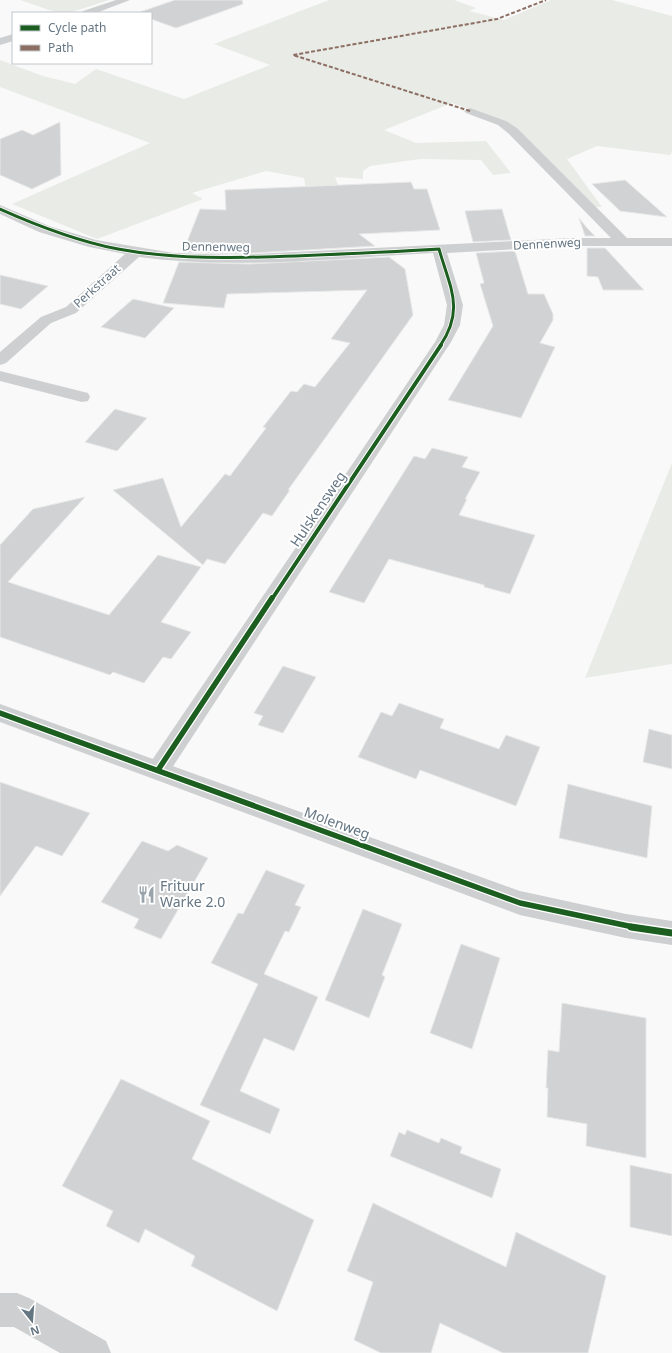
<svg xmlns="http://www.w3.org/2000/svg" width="672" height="1353" font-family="'Noto Sans',sans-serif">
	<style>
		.green { fill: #e8ebe6 }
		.building { fill: #d0d2d3; stroke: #e8e8e8 }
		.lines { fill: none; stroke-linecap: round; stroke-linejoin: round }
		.minor { fill: #cecfd0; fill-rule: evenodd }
		.tertiary { fill: #cecfd0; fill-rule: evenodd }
		.quiet { stroke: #8d6e63; stroke-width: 2; stroke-dasharray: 4 2; stroke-linecap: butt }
		.cycleway-far3-casing { stroke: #fff; stroke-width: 4.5 }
		.cycleway-far2-casing { stroke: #fff; stroke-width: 6 }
		.cycleway-far1-casing { stroke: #fff; stroke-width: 8 }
		.cycleway-casing { stroke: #fff; stroke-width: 10 }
		.cycleway-far3 { stroke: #1b5e20; stroke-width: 3 }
		.cycleway-far2 { stroke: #1b5e20; stroke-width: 4 }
		.cycleway-far1 { stroke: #1b5e20; stroke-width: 5.5 }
		.cycleway { stroke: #1b5e20; stroke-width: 7 }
		.labels { text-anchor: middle; stroke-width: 4; stroke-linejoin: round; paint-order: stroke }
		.far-street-label { font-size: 12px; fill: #657683; stroke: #fff }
		.street-label { font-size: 14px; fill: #657683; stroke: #fff }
		.poi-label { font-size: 14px; fill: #657683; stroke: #fff; text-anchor: start }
	</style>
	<rect width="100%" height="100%" fill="#f9f9f9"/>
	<!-- green -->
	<g class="green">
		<polygon points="20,0 109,0 69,13 58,13"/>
		<polygon points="329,0 454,0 476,8 469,11 504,20 551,0 612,0 672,16 672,152 670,155 597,146 567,159 602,207 593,207 515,131 483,114 452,103 384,130 416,143 486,141 511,173 493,175 481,160 420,159 370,166 363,171 363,179 335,177 340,190 306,191 304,178 266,171 192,193 203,199 97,239 12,204 150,143 0,87 0,60 43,76 75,84 96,69 184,99 270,65 214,44"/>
		<polygon points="672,463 672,664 585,678"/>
	</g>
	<!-- building -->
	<g class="building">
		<polygon points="175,0 242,0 243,4 176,28 151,19 151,13 137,13"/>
		<polygon points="60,122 61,175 32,189 0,175 0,139 22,130 33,135"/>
		<polygon points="625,180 667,217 620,211 592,184"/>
		<polygon points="411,182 414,189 427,189 440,230 359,234 375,246 236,254 183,252 200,209 226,210 225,190"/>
		<polygon points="502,209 511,240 473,242 465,211"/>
		<polygon points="579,218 587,228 595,236 585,236"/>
		<polygon points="587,248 605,248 644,290 603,290 598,277 587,276"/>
		<polygon points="515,251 528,294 544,294 553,314 553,320 540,343 555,347 521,418 448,400 493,326 480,284 484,283 476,253"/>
		<polygon points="389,257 405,269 413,315 288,490 290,490 272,516 263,513 225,564 207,559 203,565 113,490 163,478 181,527 225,474 230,476 266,428 263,427 291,391 297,392 304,384 315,387 350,343 331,339 367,290 227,294 224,308 163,303 179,262 249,264"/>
		<polygon points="0,275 48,286 21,309 0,304"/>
		<polygon points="133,299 174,308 145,338 101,327"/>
		<polygon points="115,409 147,418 117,451 85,442"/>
		<polygon points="432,448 468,457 462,467 480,472 465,499 467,499 459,515 535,535 510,594 484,587 484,585 389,559 364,603 329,592 414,456 425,459"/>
		<polygon points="85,497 8,582 109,615 158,555 201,567 161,622 191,632 171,659 163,657 144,683 113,672 110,675 0,637 0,545 33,509"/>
		<polygon points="283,666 316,677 283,733 258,725 263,716 254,713"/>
		<polygon points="399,703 444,719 440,728 499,749 506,735 540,747 516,806 420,770 416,779 358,757 381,712 392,716"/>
		<polygon points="649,729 672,735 672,769 643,762"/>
		<polygon points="0,782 90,813 62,856 36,846 0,896"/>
		<polygon points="568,784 652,806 647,858 559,838"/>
		<polygon points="142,841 168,851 177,845 208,858 161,939 134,928 139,919 101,902"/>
		<polygon points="266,870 305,885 295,905 301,907 289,932 285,931 264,974 318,997 294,1051 264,1038 240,1091 280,1109 270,1134 200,1105 258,984 211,963 238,913 243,914"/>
		<polygon points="363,909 402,924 382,975 385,977 369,1018 325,1000"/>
		<polygon points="461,944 500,958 472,1049 430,1033"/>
		<polygon points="562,1003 646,1018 646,1158 586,1146 587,1124 547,1117 548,1088 546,1088 548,1050 559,1052"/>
		<polygon points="121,1079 210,1121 192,1159 314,1220 277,1311 191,1266 195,1256 145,1229 139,1243 106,1226 113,1211 62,1186"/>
		<polygon points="407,1130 439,1143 441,1138 462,1147 460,1153 501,1169 492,1198 390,1156 399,1132 405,1135"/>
		<polygon points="630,1165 672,1174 672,1236 630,1227"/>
		<polygon points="373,1203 506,1267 516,1232 606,1276 588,1353 503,1353 440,1323 431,1353 381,1353 354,1340 373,1282 347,1271"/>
	</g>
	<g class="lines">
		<!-- minor -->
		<g class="minor">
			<path d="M470,108L506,121L517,128L627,238H672V246H572L447,253L463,305L460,325L451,342L166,777L158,780L150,777L146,770L150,763L435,342L444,325L447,305L433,253C336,258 236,270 139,257L76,313L51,323L6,363L0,365V352L41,317L66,307L125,254L89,247L39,232L0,214V205L49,226L96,240L174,253L236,255L572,238H611L509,134L498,125L466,113L464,111Z"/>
			<polygon points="0,371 88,393 90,397 88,401 82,402 0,381"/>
			<polygon points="0,1293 17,1293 29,1298 106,1341 111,1353 60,1353 14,1327 0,1327"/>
		</g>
		<!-- tertiary -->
		<g class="tertiary">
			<polygon points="116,0 130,0 96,13 81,13 83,11"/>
			<polygon points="13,34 13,41 0,45 0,38"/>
			<polygon points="0,704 520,891 626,914 672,921 672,945 626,938 520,915 0,722"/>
		</g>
		<!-- quiet -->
		<polyline class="quiet" points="470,111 293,55 497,19 546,0"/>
		<defs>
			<path id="cycleway-far3" d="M0,209C38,226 77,241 118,249C177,260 236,258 296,256C344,254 391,252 439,249C450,288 465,309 440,346"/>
			<polyline id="cycleway-far2" points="272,599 441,345"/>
			<g id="cycleway-far1">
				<polyline points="0,713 520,903 638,928"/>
				<polyline points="158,770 272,598"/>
			</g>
			<polyline id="cycleway" points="631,927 672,933"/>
		</defs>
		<!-- cycleway-far3 casing -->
		<use href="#cycleway-far3" class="cycleway-far3-casing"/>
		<!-- cycleway-far2 casing -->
		<use href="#cycleway-far2" class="cycleway-far2-casing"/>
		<!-- cycleway-far1 casing -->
		<use href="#cycleway-far1" class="cycleway-far1-casing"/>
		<!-- cycleway casing -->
		<use href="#cycleway" class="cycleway-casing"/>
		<!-- cycleway-far3 -->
		<use href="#cycleway-far3" class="cycleway-far3"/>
		<!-- cycleway-far2 -->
		<use href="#cycleway-far2" class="cycleway-far2"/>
		<!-- cycleway-far1 -->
		<use href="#cycleway-far1" class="cycleway-far1"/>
		<!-- cycleway -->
		<use href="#cycleway" class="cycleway"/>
	</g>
	<!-- icons -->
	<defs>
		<symbol id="restaurant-bare" viewBox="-9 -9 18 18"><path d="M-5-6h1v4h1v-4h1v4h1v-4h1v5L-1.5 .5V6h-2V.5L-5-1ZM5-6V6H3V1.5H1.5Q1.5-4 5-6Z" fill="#99a4ac" stroke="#fff" stroke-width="2.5" paint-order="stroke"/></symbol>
	</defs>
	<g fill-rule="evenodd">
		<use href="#restaurant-bare" x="134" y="882" width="25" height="25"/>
	</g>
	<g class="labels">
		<!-- far-street labels -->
		<g class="far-street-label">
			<text transform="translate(547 244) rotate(-3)" y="4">Dennenweg</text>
			<text transform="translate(216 247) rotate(1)" y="4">Dennenweg</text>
			<text transform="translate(97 286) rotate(-42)" y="4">Perkstraat</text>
		</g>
		<!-- street labels -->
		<g class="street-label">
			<text transform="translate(318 509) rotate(-56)" y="5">Hulskensweg</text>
			<text transform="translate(337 823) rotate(20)" y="5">Molenweg</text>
		</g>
		<!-- poi labels -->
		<g class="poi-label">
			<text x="160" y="891">Frituur<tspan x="160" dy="16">Warke 2.0</tspan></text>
		</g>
	</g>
	<!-- legend -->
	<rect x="12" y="12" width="140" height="52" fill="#ffffff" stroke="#c1c8cd"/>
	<rect x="20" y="25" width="20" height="6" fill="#1b5e20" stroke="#c1c8cd"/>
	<text x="48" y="32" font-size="12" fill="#657683">Cycle path</text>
	<rect x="20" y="45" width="20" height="6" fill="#8d6e63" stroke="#c1c8cd"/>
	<text x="48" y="52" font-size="12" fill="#657683">Path</text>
	<!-- north arrow -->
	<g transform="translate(32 1321) rotate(163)" stroke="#ffffff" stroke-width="3" paint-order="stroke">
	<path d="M0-3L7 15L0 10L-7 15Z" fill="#657683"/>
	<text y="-6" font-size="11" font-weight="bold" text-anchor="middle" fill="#657683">N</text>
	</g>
</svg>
